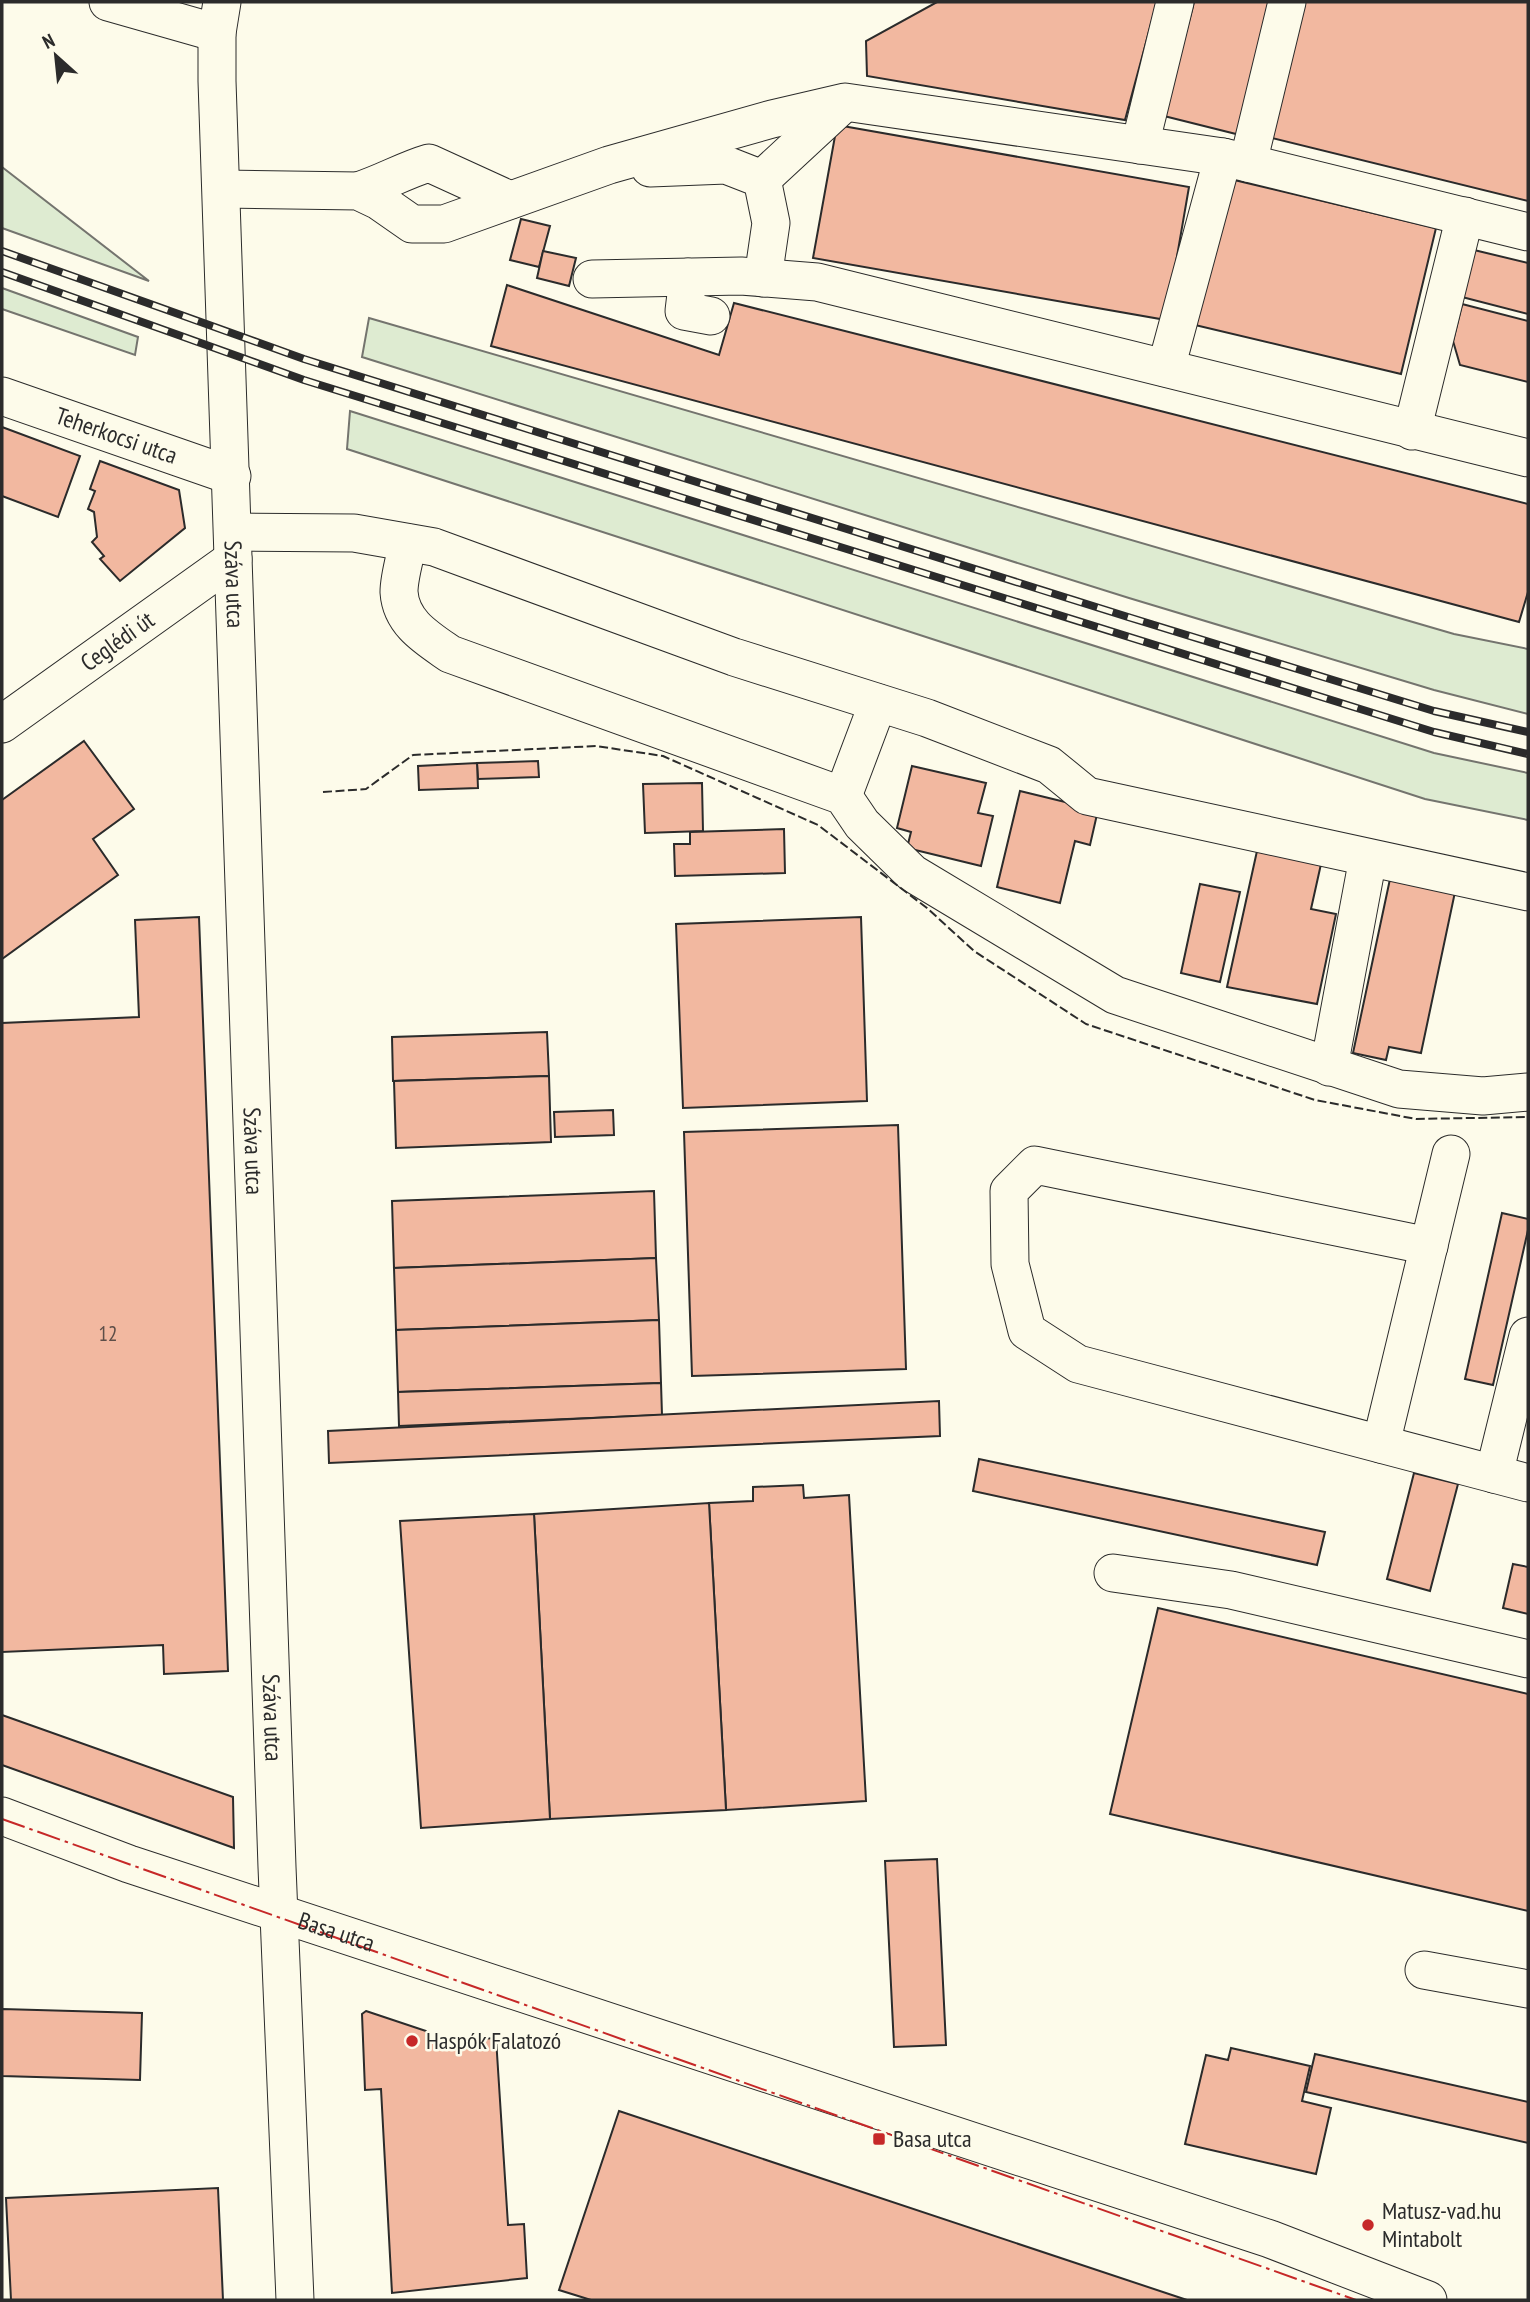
<svg xmlns="http://www.w3.org/2000/svg" width="1530" height="2302" font-family="'PT Sans Narrow',sans-serif">
	<style>
		.green { fill: #deebd1; stroke: #74746e; stroke-width: 2 }
		.building { fill: #f2b8a0; stroke: #2b2b2b; stroke-width: 2 }
		.lines { fill: none; stroke-linecap: round; stroke-linejoin: round }
		.minor-casing { stroke: #2b2b2b; stroke-width: 39 }
		.minor { stroke: #fdfbea; stroke-width: 37 }
		.rail-casing { stroke: #2b2b2b; stroke-width: 8 }
		.rail { stroke: #fdfbea; stroke-width: 5; stroke-dasharray: 16; stroke-linecap: butt }
		.fence { stroke: #2b2b2b; stroke-width: 2; stroke-dasharray: 9 3.5; stroke-linecap: butt }
		.power { stroke: #c62828; stroke-width: 2; stroke-dasharray: 24 5 3.5 5; stroke-linecap: butt }
		.poi-dot { fill: #c62828; stroke: #fdfbea; stroke-width: 2.5 }
		.labels { text-anchor: middle; stroke-width: 5; stroke-linejoin: round; paint-order: stroke }
		.number-label { font-size: 21px; fill: #5d4e48 }
		.street-label { font-size: 24px; fill: #2b2b2b; stroke: #fdfbea }
		.poi-label { font-size: 24px; fill: #2b2b2b; stroke: #fdfbea; text-anchor: start }
	</style>
	<rect width="100%" height="100%" fill="#fdfbea"/>
	<!-- green -->
	<g class="green">
		<polygon points="2,167 149,281 2,228"/>
		<polygon points="2,288 138,337 135,355 2,309"/>
		<polygon points="369,318 1454,634 1528,649 1528,714 1434,690 1129,598 362,357"/>
		<polygon points="350,411 1434,753 1528,773 1528,820 1425,799 347,449"/>
	</g>
	<!-- building -->
	<g class="building">
		<polygon points="937,2 1157,2 1125,120 867,76 866,41"/>
		<polygon points="1194,2 1274,2 1240,135 1164,116"/>
		<polygon points="1301,2 1528,2 1528,201 1268,137"/>
		<polygon points="837,125 1189,187 1166,320 813,258"/>
		<polygon points="1230,179 1436,228 1401,374 1195,325"/>
		<polygon points="521,219 550,226 539,267 510,260"/>
		<polygon points="1474,250 1528,263 1528,314 1462,297"/>
		<polygon points="543,251 576,258 569,286 537,278"/>
		<polygon points="507,285 719,355 734,303 1528,504 1528,592 1519,622 491,346"/>
		<polygon points="1462,304 1528,321 1528,382 1460,365 1453,341"/>
		<polygon points="2,427 80,456 58,517 2,496"/>
		<polygon points="100,461 179,490 185,528 120,581 100,559 104,556 92,542 97,537 94,512 88,509 95,491 90,489"/>
		<polygon points="84,741 134,809 93,839 118,875 2,959 2,800"/>
		<polygon points="538,761 539,777 478,779 477,763"/>
		<polygon points="477,763 478,788 419,790 418,766"/>
		<polygon points="912,766 986,783 978,813 993,816 981,866 907,848 911,832 897,828"/>
		<polygon points="702,783 703,831 645,833 643,784"/>
		<polygon points="1020,791 1098,810 1090,845 1075,841 1060,903 997,887"/>
		<polygon points="784,829 785,873 675,876 674,844 690,844 690,832"/>
		<polygon points="1257,851 1321,864 1311,909 1336,914 1317,1004 1227,987"/>
		<polygon points="1390,879 1455,892 1421,1053 1389,1047 1386,1060 1353,1053"/>
		<polygon points="1200,884 1240,892 1220,982 1181,973"/>
		<polygon points="199,917 228,1671 164,1674 163,1645 2,1652 2,1023 139,1017 135,920"/>
		<polygon points="861,917 867,1101 683,1108 676,924"/>
		<polygon points="547,1032 549,1076 393,1081 392,1037"/>
		<polygon points="549,1076 551,1142 396,1148 394,1081"/>
		<polygon points="613,1110 614,1135 555,1137 554,1112"/>
		<polygon points="898,1125 906,1369 692,1376 684,1132"/>
		<polygon points="654,1191 656,1258 394,1268 392,1201"/>
		<polygon points="1502,1213 1528,1219 1528,1230 1493,1385 1465,1379"/>
		<polygon points="656,1258 659,1320 396,1330 394,1268"/>
		<polygon points="659,1320 661,1383 398,1392 396,1330"/>
		<polygon points="661,1383 662,1415 399,1426 398,1392"/>
		<polygon points="939,1401 940,1436 329,1463 328,1431"/>
		<polygon points="979,1459 1325,1532 1317,1565 973,1491"/>
		<polygon points="1414,1473 1458,1484 1430,1591 1387,1579"/>
		<polygon points="803,1485 804,1498 849,1495 866,1801 726,1810 709,1503 753,1501 753,1487"/>
		<polygon points="709,1503 726,1810 550,1819 534,1514"/>
		<polygon points="534,1514 550,1819 421,1828 400,1521"/>
		<polygon points="1513,1564 1528,1567 1528,1614 1503,1608"/>
		<polygon points="1158,1608 1528,1694 1528,1911 1110,1814"/>
		<polygon points="2,1715 233,1797 234,1848 2,1765"/>
		<polygon points="937,1859 946,2045 894,2047 885,1861"/>
		<polygon points="2,2009 142,2013 140,2080 2,2076"/>
		<polygon points="366,2011 426,2031 427,2042 496,2038 508,2225 524,2224 527,2278 392,2293 381,2089 365,2090 362,2014"/>
		<polygon points="1231,2048 1310,2066 1302,2101 1331,2108 1316,2174 1185,2144 1206,2055 1228,2060"/>
		<polygon points="1315,2054 1528,2102 1528,2143 1306,2092"/>
		<polygon points="619,2111 1187,2300 591,2300 559,2290"/>
		<polygon points="218,2188 223,2300 11,2300 6,2198"/>
	</g>
	<g class="lines">
		<defs>
			<g id="minor">
				<polyline points="108,2 217,33"/>
				<path id="s1" d="M222,2L217,33V81L277,1867L295,2300"/>
				<polyline points="1140,145 1175,2"/>
				<polyline points="1248,163 1287,2"/>
				<polyline points="650,168 726,165 762,179 771,223 763,278"/>
				<polyline points="762,179 844,103"/>
				<polyline points="222,189 358,191 379,201 412,224 444,224 609,165 772,119 845,102 1223,157 1528,232"/>
				<path d="M358,191C383,183 405,170 429,163L510,200"/>
				<polyline points="688,277 684,311 711,316"/>
				<polyline points="592,279 741,276 817,282 1528,458"/>
				<polyline points="1166,368 1223,157"/>
				<path id="s2" d="M2,396L232,476"/>
				<polyline points="1412,431 1465,216"/>
				<polyline points="233,532 354,533 434,547 734,657 927,718 1049,765 1087,796 1528,892"/>
				<path d="M408,543C405,558 399,577 399,592C401,623 427,638 450,654L843,796L862,824L912,873L1115,995L1399,1089L1483,1096L1528,1092"/>
				<path id="s3" d="M2,724L233,559"/>
				<polyline points="843,796 878,703"/>
				<polyline points="1329,1067 1368,858"/>
				<polyline points="1429,1246 1035,1165 1009,1191 1010,1264 1027,1331 1078,1364 1528,1483"/>
				<polyline points="1381,1444 1451,1154"/>
				<polyline points="1494,1474 1528,1336"/>
				<polyline points="1113,1573 1231,1590 1528,1659"/>
				<path id="s4" d="M2,1816L129,1864L1270,2239L1428,2300"/>
				<polyline points="1424,1970 1528,1989"/>
			</g>
		</defs>
		<!-- minor casing -->
		<use href="#minor" class="minor-casing"/>
		<!-- minor -->
		<use href="#minor" class="minor"/>
		<defs>
			<g id="rail">
				<polyline points="2,251 304,359 1128,617 1434,711 1528,732"/>
				<polyline points="2,272 304,380 1434,732 1528,754"/>
			</g>
		</defs>
		<!-- rail casing -->
		<use href="#rail" class="rail-casing"/>
		<!-- rail -->
		<use href="#rail" class="rail"/>
		<!-- fence -->
		<polyline class="fence" points="323,792 366,789 413,755 596,746 663,756 818,825 927,908 974,951 1086,1024 1315,1100 1416,1119 1528,1117"/>
		<!-- power -->
		<polyline class="power" points="2,1819 1356,2300"/>
	</g>
	<!-- markers -->
	<g class="poi-dot">
		<circle cx="412" cy="2041" r="7"/>
		<rect x="872" y="2132" width="14" height="14" rx="3.5"/>
		<circle cx="1368" cy="2225" r="7"/>
	</g>
	<g class="labels">
		<!-- number labels -->
		<g class="number-label">
			<text x="108" y="1341">12</text>
		</g>
		<!-- street labels -->
		<g class="street-label">
			<text dy="8" stroke="none"><textPath href="#s2" startOffset="121">Teherkocsi utca</textPath></text>
			<text dy="8" stroke="none"><textPath href="#s1" startOffset="583">Száva utca</textPath></text>
			<text dy="8" stroke="none"><textPath href="#s3" startOffset="142">Ceglédi út</textPath></text>
			<text dy="8" stroke="none"><textPath href="#s1" startOffset="1150">Száva utca</textPath></text>
			<text dy="8" stroke="none"><textPath href="#s1" startOffset="1717">Száva utca</textPath></text>
			<text dy="8" stroke="none"><textPath href="#s4" startOffset="354">Basa utca</textPath></text>
		</g>
		<!-- poi labels -->
		<g class="poi-label">
			<text x="426" y="2049">Haspók Falatozó</text>
			<text x="893" y="2147">Basa utca</text>
			<text x="1382" y="2219">Matusz-vad.hu<tspan x="1382" dy="28">Mintabolt</tspan></text>
		</g>
	</g>
	<!-- border -->
	<rect width="1530" height="2302" fill="none" stroke="#2b2b2b" stroke-width="7"/>
	<!-- north arrow -->
	<g transform="translate(56 56) rotate(333)" stroke="#fdfbea" stroke-width="5" paint-order="stroke">
	<path d="M0-5L12 26L0 18L-12 26Z" fill="#2b2b2b"/>
	<text y="-10" font-size="19" font-weight="bold" text-anchor="middle" fill="#2b2b2b">N</text>
	</g>
</svg>
